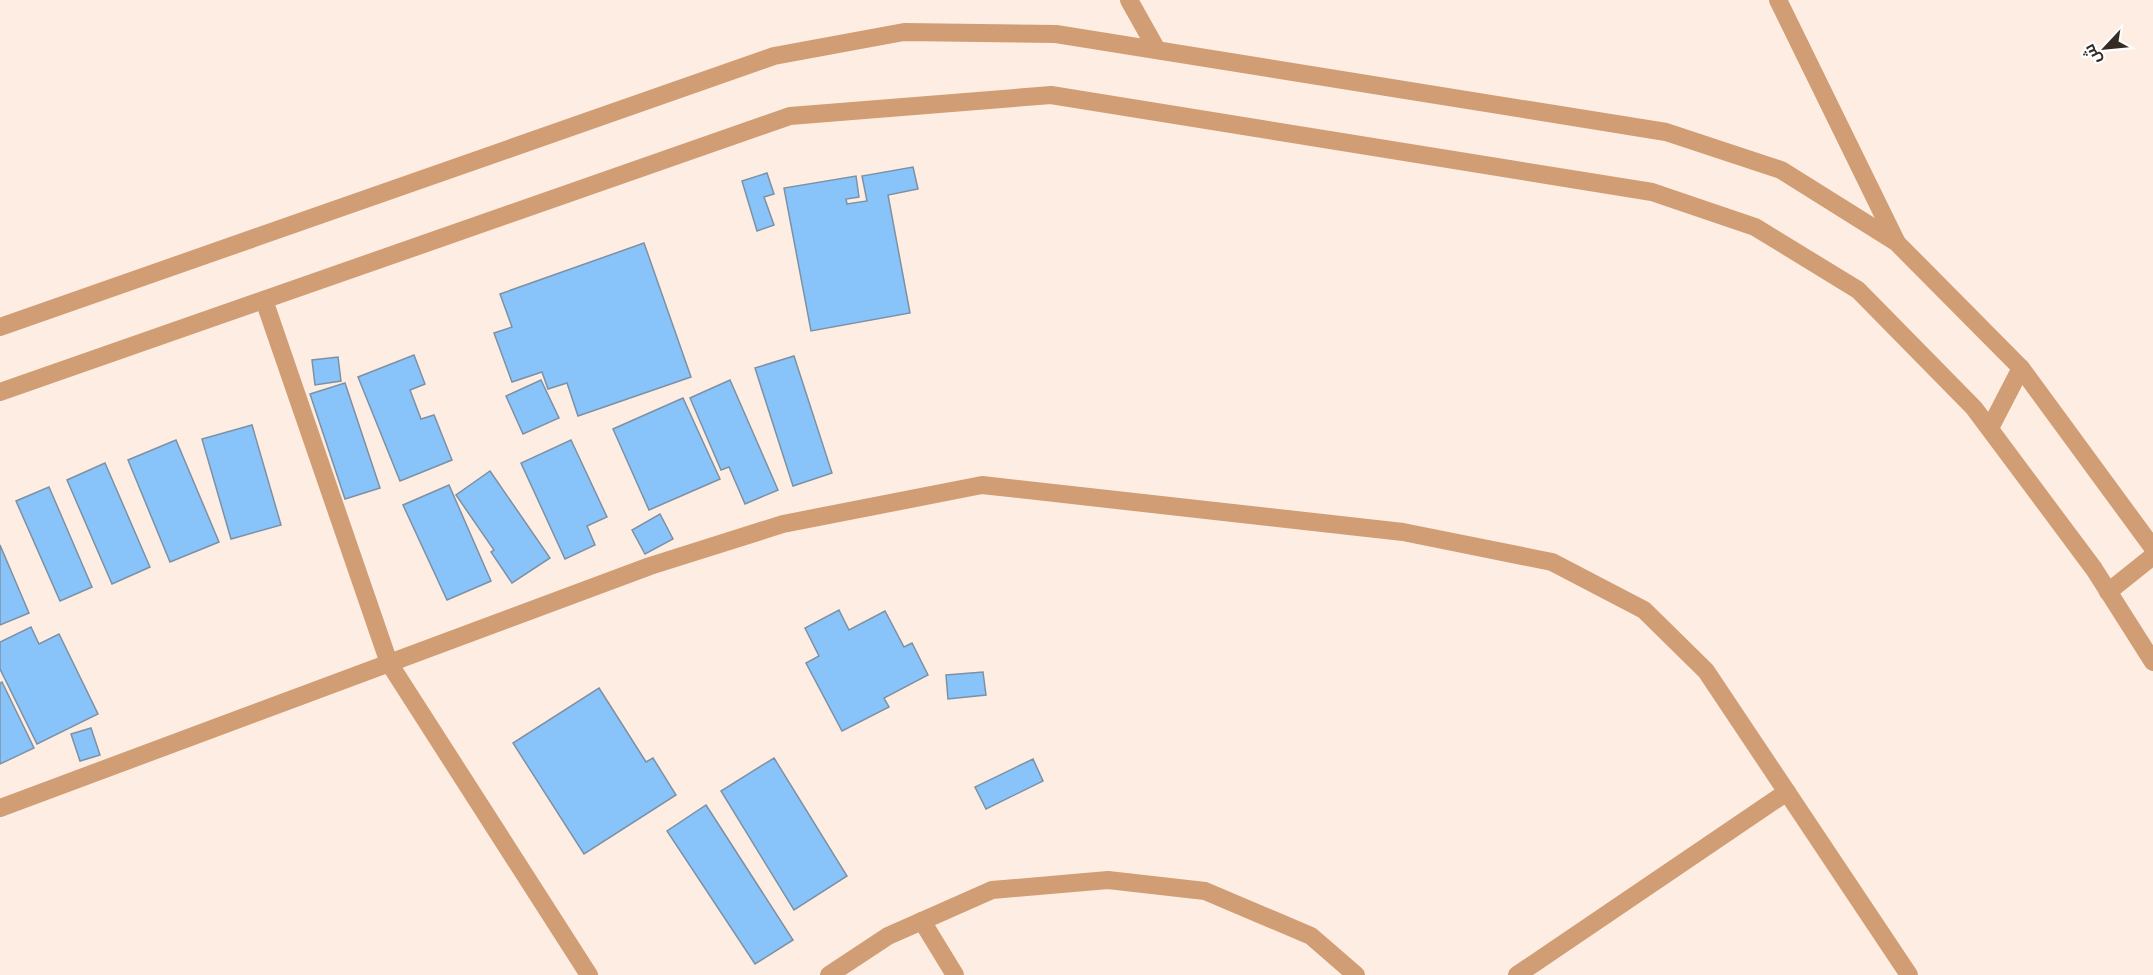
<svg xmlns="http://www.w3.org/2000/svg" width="2153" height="975" font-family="'Times New Roman',Cairo,serif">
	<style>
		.building { fill: #88c3fa; stroke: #7d91a5; stroke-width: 1.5 }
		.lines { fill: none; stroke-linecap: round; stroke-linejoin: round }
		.street { stroke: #d19d74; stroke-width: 18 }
	</style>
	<rect width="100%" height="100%" fill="#fdede2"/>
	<!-- building -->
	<g class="building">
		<polygon points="913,167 918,189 888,195 910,313 811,331 784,188 856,176 859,197 846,199 847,204 867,201 862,176"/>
		<polygon points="767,173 774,194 764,197 774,225 757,231 742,181"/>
		<polygon points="644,243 691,377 578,416 567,383 548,389 542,372 512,382 494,333 512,327 500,294"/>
		<polygon points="414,355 425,384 410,390 421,419 434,415 452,460 400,481 358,377"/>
		<polygon points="794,356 832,473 793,486 755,368"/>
		<polygon points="338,357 341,381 315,385 312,360"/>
		<polygon points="541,380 559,418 523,434 506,396"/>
		<polygon points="730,380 778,490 745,504 729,467 721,470 690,398"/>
		<polygon points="345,383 380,488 345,499 310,394"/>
		<polygon points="683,398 720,479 649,510 613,429"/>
		<polygon points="252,425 281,525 231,539 202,439"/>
		<polygon points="176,440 219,542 170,562 128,460"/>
		<polygon points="571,440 607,517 587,526 595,545 565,559 521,463"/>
		<polygon points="105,463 150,567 112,584 67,480"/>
		<polygon points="490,471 550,558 512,583 491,552 494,550 456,495"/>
		<polygon points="449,485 491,581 447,600 403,505"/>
		<polygon points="49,487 92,587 60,601 16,501"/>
		<polygon points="660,514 673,539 645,554 632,530"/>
		<polygon points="0,545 29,613 0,625"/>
		<polygon points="839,610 849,630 885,611 904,647 912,643 928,675 884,698 889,707 842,731 806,663 819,656 805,628"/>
		<polygon points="31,627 39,644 59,634 98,714 37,744 0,669 0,642"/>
		<polygon points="983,672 986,695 948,699 946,675"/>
		<polygon points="2,682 34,748 0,764 0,683"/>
		<polygon points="599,688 646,762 653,758 676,795 584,854 513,743"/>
		<polygon points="91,728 100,755 80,761 71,734"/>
		<polygon points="774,758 847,876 794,910 721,791"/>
		<polygon points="1033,759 1043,781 986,809 975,787"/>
		<polygon points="706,805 793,940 755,964 667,831"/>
	</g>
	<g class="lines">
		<!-- street -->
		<g class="street">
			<polyline points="1129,0 1157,50"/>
			<polyline points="1778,0 1896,241"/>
			<polyline points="264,300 389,663 589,975"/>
			<polyline points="0,327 774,56 904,32 1056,34 1666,132 1781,170 1896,242 2021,368 2153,548"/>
			<polyline points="0,392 790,116 1051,95 1652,192 1755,227 1858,290 1974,408 2094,569 2153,662"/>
			<polyline points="1990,428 2021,368"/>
			<polyline points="2108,592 2153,556"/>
			<polyline points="0,808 650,566 783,524 982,485 1403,532 1552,562 1644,610 1706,671 1909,975"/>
			<polyline points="922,921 955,975"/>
			<polyline points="829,975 888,936 992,890 1108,880 1205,891 1311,936 1356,975"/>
			<polyline points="1517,975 1787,792"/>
		</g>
	</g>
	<!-- north arrow -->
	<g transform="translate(2105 48) rotate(244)" stroke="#fefefe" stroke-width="4.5" paint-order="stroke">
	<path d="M0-4.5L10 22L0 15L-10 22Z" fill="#352b24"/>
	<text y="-9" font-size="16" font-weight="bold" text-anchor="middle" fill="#352b24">ش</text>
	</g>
</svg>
